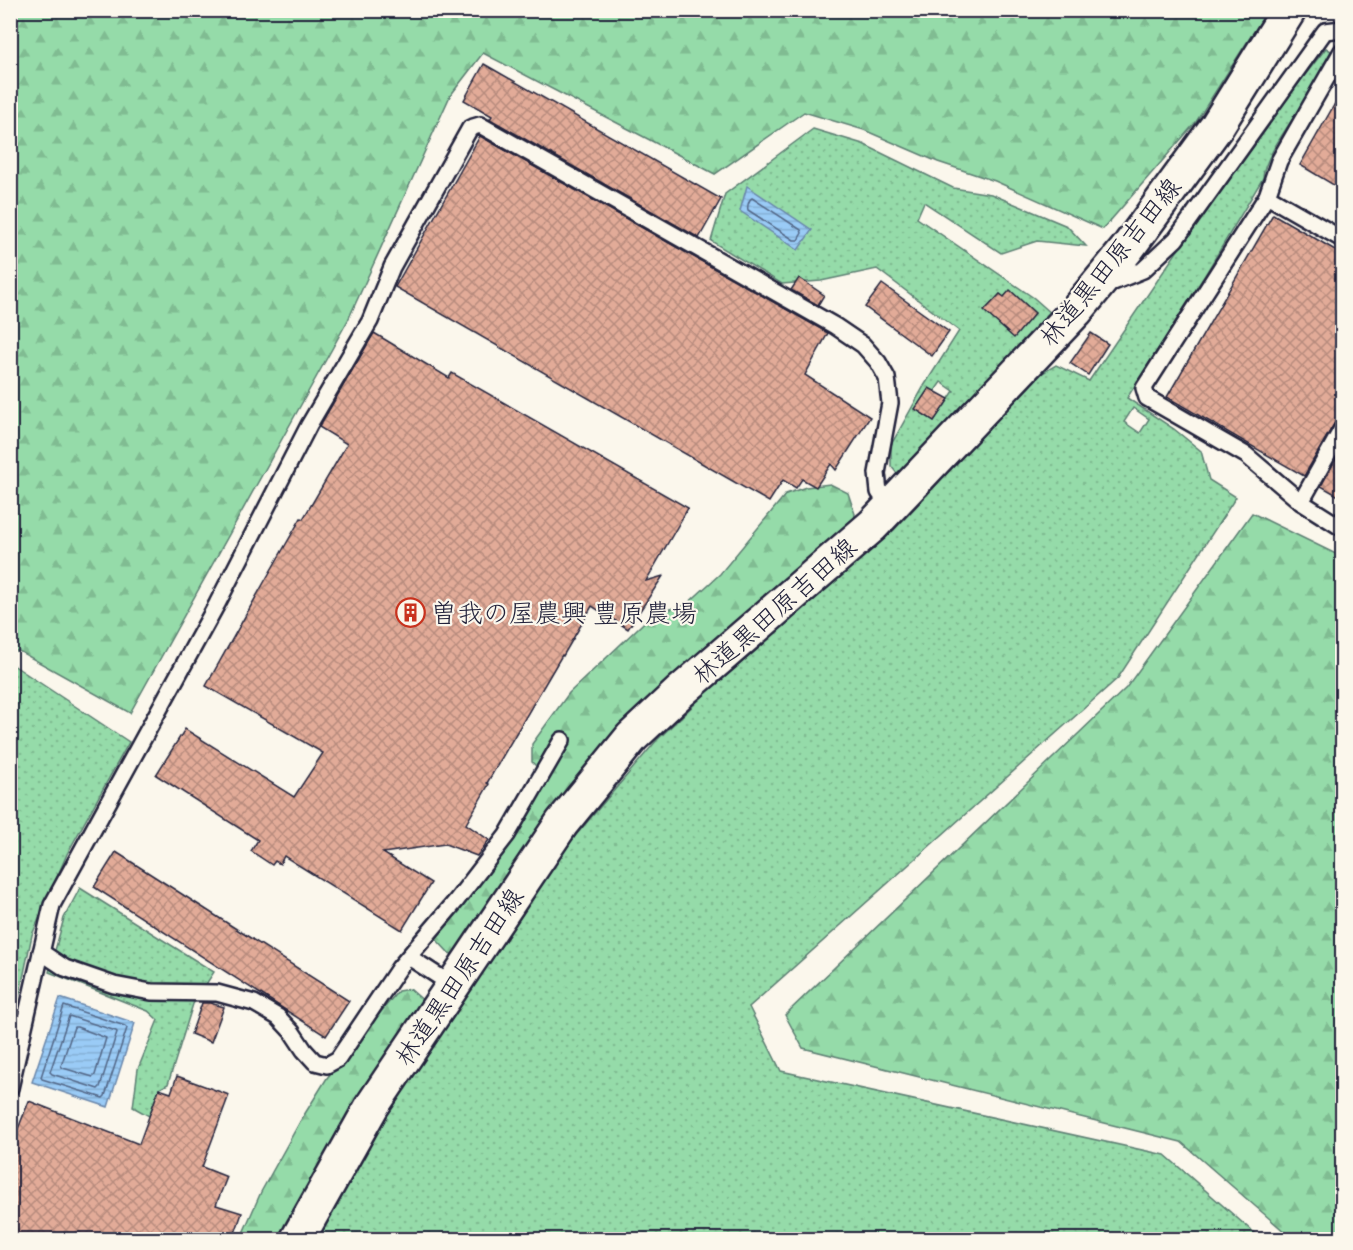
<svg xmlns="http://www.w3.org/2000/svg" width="1353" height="1250" font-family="Itim,'Klee One',sans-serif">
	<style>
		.grass { fill: url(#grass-dots); stroke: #5c7e72; stroke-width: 1.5; fill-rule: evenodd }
		.forest { fill: url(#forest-firs); stroke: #5c7e72; stroke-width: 1.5 }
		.water { fill: url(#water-rules); stroke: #6a87ab; stroke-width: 1.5 }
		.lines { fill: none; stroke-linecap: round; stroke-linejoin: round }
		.shore { stroke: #526686; stroke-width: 1.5 }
		.building { fill: url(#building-cross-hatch); stroke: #22223b; stroke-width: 1.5 }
		.service-casing { stroke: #22223b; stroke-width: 20 }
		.tertiary-casing { stroke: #22223b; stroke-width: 38 }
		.service { stroke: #fbf7ec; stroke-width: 15 }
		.tertiary { stroke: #fbf7ec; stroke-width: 33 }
		.labels { text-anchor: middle; stroke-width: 4.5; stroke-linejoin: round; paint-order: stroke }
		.street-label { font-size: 26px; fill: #22223b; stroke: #fbf7ec }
		.poi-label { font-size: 26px; fill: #22223b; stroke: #fbf7ec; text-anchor: start }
	</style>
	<defs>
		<pattern id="grass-dots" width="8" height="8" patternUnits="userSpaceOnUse" patternTransform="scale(1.5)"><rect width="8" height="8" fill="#95dba9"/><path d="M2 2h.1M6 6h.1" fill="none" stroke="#80bc92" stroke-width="1.8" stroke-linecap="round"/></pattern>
		<pattern id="forest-firs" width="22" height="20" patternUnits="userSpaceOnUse" patternTransform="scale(1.5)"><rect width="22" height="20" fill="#95dba9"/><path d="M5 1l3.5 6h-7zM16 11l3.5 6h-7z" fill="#80bc92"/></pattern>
		<pattern id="water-rules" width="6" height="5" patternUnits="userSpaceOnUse" patternTransform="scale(1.5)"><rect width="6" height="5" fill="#9acbf6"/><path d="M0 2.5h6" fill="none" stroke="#84aed4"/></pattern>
		<pattern id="building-cross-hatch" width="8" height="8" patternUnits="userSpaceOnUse" patternTransform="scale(1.5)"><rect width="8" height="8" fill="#e2ab98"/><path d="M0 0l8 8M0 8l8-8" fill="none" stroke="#b78b7d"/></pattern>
	</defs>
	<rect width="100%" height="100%" fill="#fbf7ec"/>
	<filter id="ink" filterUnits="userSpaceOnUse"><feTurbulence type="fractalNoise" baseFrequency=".0167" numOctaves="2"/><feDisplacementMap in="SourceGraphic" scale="12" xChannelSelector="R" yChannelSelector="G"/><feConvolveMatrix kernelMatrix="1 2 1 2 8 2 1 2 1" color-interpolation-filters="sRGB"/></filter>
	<g filter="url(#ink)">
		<!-- grass -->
		<g class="grass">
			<path d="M1326,48L1331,51C1321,70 1311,89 1300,108C1289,125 1263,160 1263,178L1205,275L1127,398L1174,429L1201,451L1209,480L1236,497L1118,678L749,1007L781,1071L1165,1155L1261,1239L318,1240L348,1178L436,1036L571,841L657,740L766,636L894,530L1039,375L1056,365L1089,381L1242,156ZM1133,408L1149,419L1140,433L1124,422Z"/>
			<path d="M813,129L863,144L953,188L991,194L1067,226L1086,246L1037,241L1001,253L924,202L917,218L1034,298L1052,314L899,476L891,466V445L924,386L959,331L877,269L821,281L782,284L711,241L725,194ZM1010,291L1035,313L1014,337L985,311L1000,294L1004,297ZM941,382L954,391L934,421L916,409L930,398Z"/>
			<polygon points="10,663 129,742 67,854 32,935 11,1036"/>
			<polygon points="80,888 214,972 193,1004 168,1084 159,1089 149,1116 133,1107 138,1069 158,1020 148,1011 49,972 64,918"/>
		</g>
		<!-- forest -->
		<g class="forest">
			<polygon points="11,10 1267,10 1267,11 1196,122 1103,229 995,181 938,162 864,130 804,112 715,174 483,53 450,96 348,320 130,713 19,651 11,651"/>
			<polygon points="830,484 848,493 855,514 853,528 631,729 463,958 449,953 435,938 519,829 549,779 532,762 532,744 569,693 654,613 686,605 720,574 786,494 806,487"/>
			<polygon points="1252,513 1342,557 1342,1239 1293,1239 1181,1142 803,1048 785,1015 1126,688"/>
			<polygon points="410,989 427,1004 282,1239 240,1240 261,1192 301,1120 327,1078 398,991"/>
		</g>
		<!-- water -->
		<g class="water">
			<polygon points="747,186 812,230 798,250 740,211"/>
			<polygon points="60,998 135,1023 108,1107 32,1082"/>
		</g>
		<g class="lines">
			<!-- shore -->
			<g class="shore">
				<path d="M752,198L801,230L802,233L798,240H794L748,210C747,206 749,199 752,198Z"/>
				<polygon points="64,1006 125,1026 127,1028 105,1096 103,1098 42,1079 41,1077"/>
				<polygon points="69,1016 116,1031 117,1032 100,1087 98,1089 52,1074 50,1072"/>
				<polygon points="74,1027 77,1027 106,1038 95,1075 93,1077 63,1068 61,1066"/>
			</g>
		</g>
		<!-- building -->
		<g class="building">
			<polygon points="484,64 721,199 699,238 490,119 492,116 464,100"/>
			<polygon points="1342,91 1342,190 1300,165"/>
			<polygon points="480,136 828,333 805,375 870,417 836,470 831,464 816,487 802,479 796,488 783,480 769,502 395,287"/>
			<polygon points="1273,214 1342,254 1342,419 1338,420 1334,424 1304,476 1167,397"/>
			<polygon points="799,278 824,295 818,305 791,290"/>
			<polygon points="882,284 949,332 932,356 865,307"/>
			<polygon points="1010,290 1035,313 1014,338 984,311 1000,294 1004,297"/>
			<polygon points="374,333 449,378 452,373 688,508 646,581 663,576 628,629 592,606 563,656 562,655 487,783 489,784 466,824 489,840 477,856 445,844 383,853 431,883 402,930 284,856 280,864 275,861 272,865 251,851 258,840 156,775 185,729 294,797 323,753 206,686 266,579 301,518 303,519 347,444 319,427"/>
			<polygon points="1091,333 1108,344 1088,375 1070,363"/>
			<polygon points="929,388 949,399 934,421 915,409"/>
			<polygon points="1342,448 1342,498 1321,486"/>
			<polygon points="116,852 349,1001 326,1036 94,887"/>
			<polygon points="202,1003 210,1003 224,1007 211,1042 191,1034"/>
			<polygon points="177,1076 229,1095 202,1167 227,1177 216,1205 242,1213 233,1239 10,1239 10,1149 29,1101 139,1144 159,1089 171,1093"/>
		</g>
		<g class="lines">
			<defs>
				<g id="service">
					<polyline points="1342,51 1279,161 1267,196 1144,388 1147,398 1246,455 1301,502 1342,528"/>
					<polyline points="1267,196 1342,239"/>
					<polyline points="1106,285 1143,270 1176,239 1325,31 1342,29"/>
					<polyline points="1301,502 1342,429"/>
					<polyline points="41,952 65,968 114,985 151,992 217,993 254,1003 278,1017 292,1032 304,1050 315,1062 327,1065 338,1059 399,968 456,901 507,835 562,740"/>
					<polyline points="409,957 452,985"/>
					<polyline points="10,1088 52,905 217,604 309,425 370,321 392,267 470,128 480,125 835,326 863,345 878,362 887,378 890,403 877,473 879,492 890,508"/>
				</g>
				<polyline id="tertiary" points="297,1240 372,1106 562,823 632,737 680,692 873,525 1076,311 1127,249 1217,126 1289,10"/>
			</defs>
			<!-- service casing -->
			<use href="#service" class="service-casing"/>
			<!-- tertiary casing -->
			<use href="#tertiary" class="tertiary-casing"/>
			<!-- service -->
			<use href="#service" class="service"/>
			<!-- tertiary -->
			<use href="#tertiary" class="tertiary"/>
		</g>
	</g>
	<!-- icons -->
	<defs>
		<symbol id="building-ring" viewBox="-11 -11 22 22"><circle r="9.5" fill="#fbf7ec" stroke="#c8321e" stroke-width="1.5"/><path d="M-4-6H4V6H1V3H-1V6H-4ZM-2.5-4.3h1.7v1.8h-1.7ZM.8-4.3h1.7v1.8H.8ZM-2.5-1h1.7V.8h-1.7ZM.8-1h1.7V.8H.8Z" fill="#c8321e"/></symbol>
	</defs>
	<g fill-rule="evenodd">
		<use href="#building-ring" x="394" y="596" width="33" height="33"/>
	</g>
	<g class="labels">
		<!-- street labels -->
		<g class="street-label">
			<text transform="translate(1110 262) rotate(-51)" y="9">林道黒田原吉田線</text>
			<text transform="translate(774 611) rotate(-41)" y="9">林道黒田原吉田線</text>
			<text transform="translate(459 977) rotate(-56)" y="9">林道黒田原吉田線</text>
		</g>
		<!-- poi labels -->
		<g class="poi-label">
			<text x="431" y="622">曽我の屋農興 豊原農場</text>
		</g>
	</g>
	<!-- margin -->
	<rect width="1353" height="1250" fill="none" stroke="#fbf7ec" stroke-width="36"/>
	<rect x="18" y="18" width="1317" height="1214" fill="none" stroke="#22223b" stroke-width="2" filter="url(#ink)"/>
</svg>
